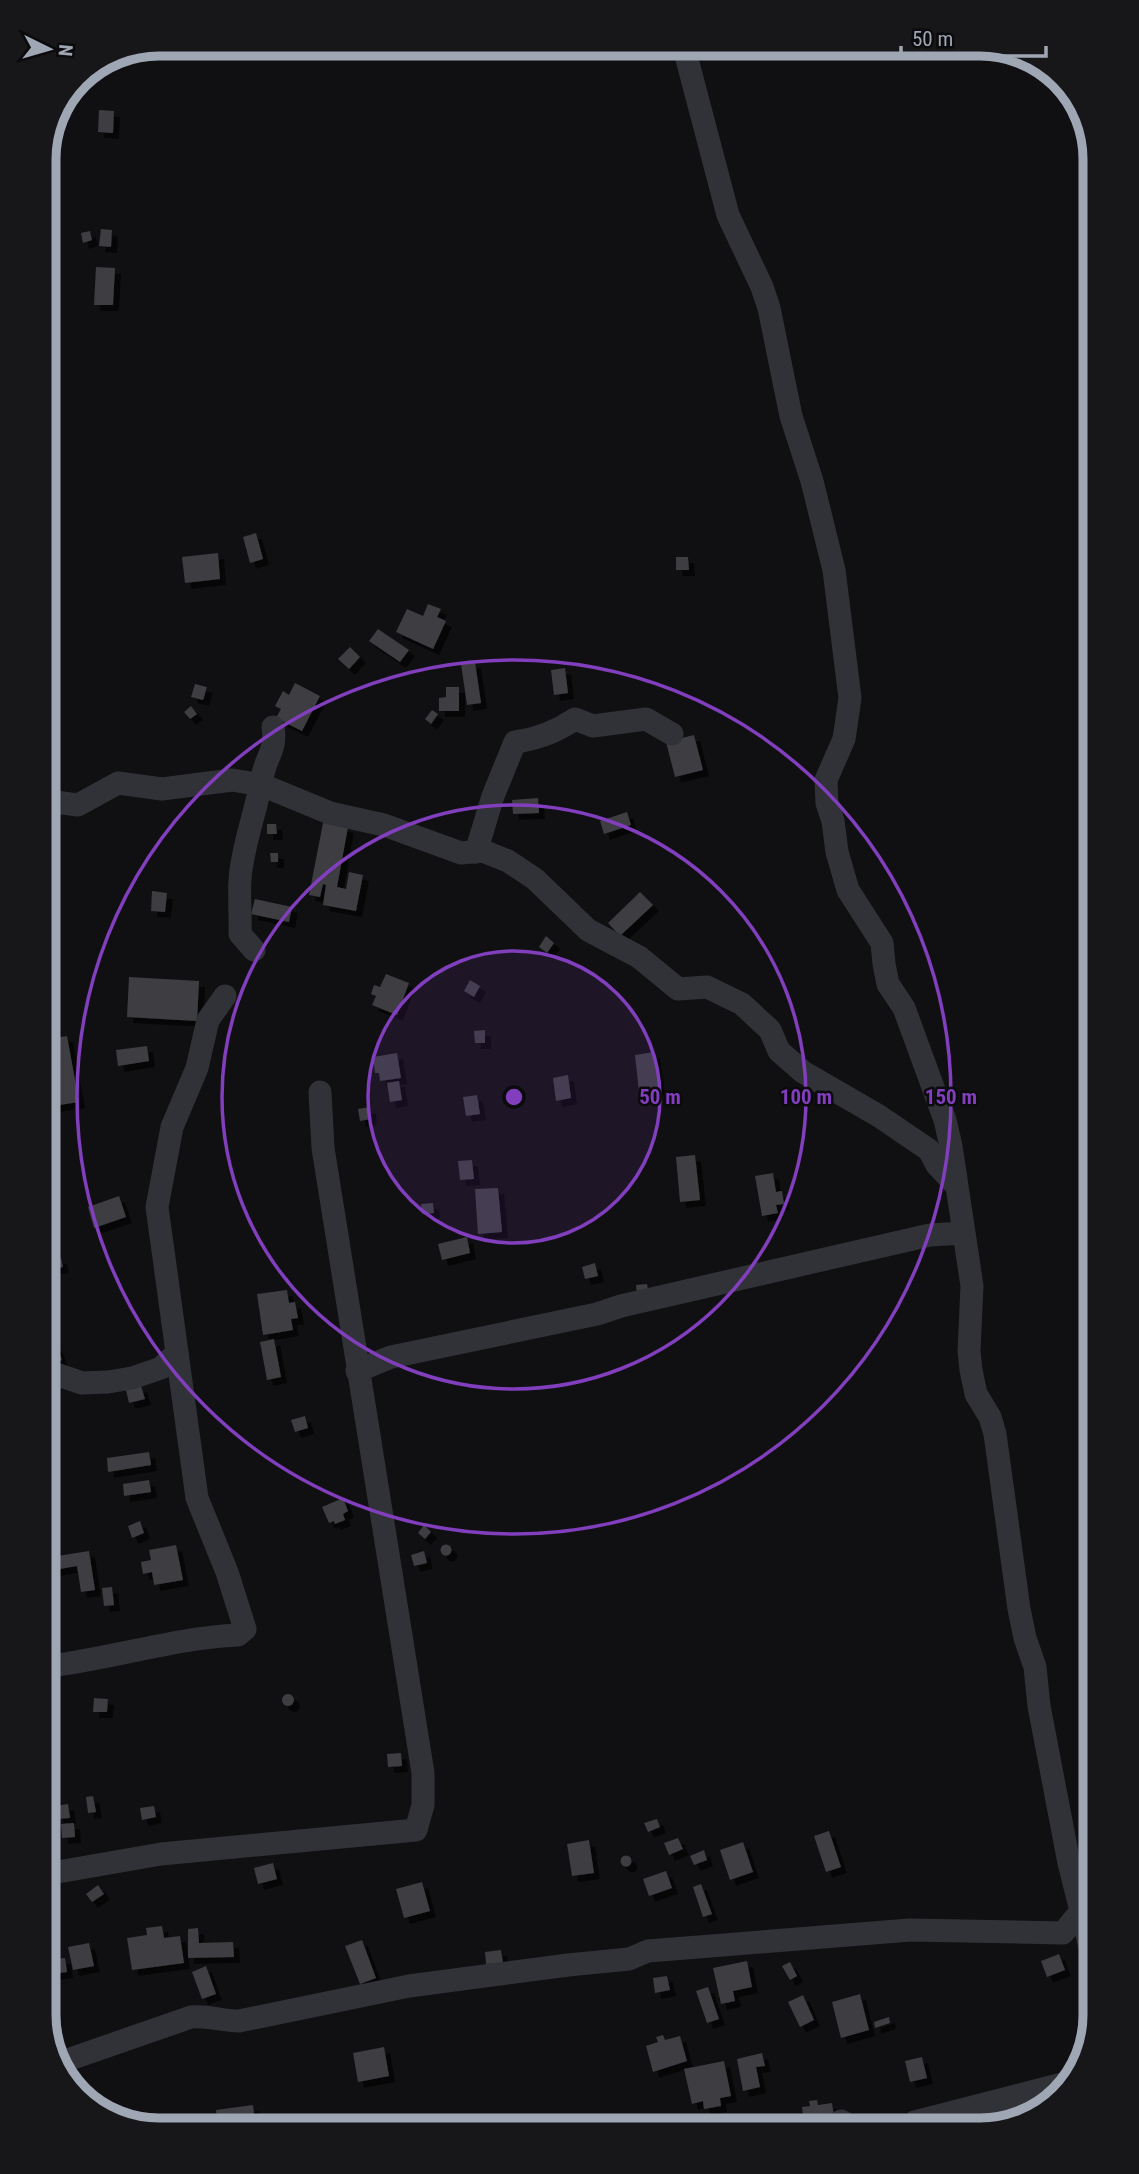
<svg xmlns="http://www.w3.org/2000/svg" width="1139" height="2174" font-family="'Roboto Condensed',sans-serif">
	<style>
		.building { fill: #3c3d42; filter: url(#shadow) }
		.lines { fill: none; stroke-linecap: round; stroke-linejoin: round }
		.minor { stroke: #313237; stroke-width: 23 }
		.ring { fill: none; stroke: #813ebd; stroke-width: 3.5 }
		.rim { fill: none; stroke: #a0a7b4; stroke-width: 9 }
		.centre { fill: #813ebd; stroke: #0b0b0d; stroke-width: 3.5 }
		.ring-label { font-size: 21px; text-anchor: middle; font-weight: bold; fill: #813ebd; stroke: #0b0b0d; stroke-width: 5; stroke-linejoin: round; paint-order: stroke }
	</style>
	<defs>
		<filter id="shadow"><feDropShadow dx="6" dy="6" stdDeviation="0" flood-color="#0009"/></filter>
	</defs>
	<rect width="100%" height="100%" fill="#101012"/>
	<!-- building -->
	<g class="building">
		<polygon points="99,110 114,111 113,133 98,132"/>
		<polygon points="101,229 112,230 111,247 99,246"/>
		<polygon points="90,231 92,240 83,243 81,233"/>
		<polygon points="96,267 115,268 113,305 94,305"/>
		<polygon points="256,533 263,559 250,563 243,537"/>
		<polygon points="218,553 220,579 185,583 182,557"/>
		<polygon points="676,557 688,557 689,570 676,570"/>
		<polygon points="428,604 441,609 437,617 446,621 433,649 396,632 407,609 423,616"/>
		<polygon points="378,629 409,650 400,662 369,641"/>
		<polygon points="350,647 360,657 349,669 338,659"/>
		<polygon points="475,662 481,703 467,705 461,664"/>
		<polygon points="565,668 568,693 554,695 551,670"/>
		<polygon points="295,683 320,696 302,731 276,718 281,709 275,706 283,691 289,695"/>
		<polygon points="195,684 207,687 203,700 191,697"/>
		<polygon points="446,687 459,687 459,711 439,711 439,698 446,697"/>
		<polygon points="191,706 197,714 190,719 184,712"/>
		<polygon points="432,710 438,714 431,724 425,719"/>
		<polygon points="694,735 703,770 675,777 666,742"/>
		<polygon points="538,798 539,813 513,814 512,800"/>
		<polygon points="627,812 631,825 604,834 600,821"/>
		<polygon points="323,823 348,827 337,887 346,889 349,872 363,875 356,911 323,905 326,885 323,884 320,897 309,895"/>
		<polygon points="267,824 276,824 277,834 267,834"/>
		<polygon points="270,853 278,853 278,862 271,862"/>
		<polygon points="152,891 167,893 165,912 151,911"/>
		<polygon points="640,892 653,905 620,936 608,923"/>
		<polygon points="255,899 292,907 289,922 251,914"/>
		<polygon points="546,936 554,943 547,953 539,947"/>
		<polygon points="386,974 409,983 397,1015 372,1005 376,996 371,994 374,985 380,987"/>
		<polygon points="129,977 199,981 197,1021 127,1017"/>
		<polygon points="470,980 480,986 474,997 464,991"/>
		<polygon points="485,1030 485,1043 475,1043 474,1031"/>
		<polygon points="67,1036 79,1102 53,1106 48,1078 48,1039"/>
		<polygon points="147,1046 149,1061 118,1066 116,1050"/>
		<polygon points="654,1052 659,1089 639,1092 635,1055"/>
		<polygon points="397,1053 401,1078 380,1081 379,1073 375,1073 373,1057"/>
		<polygon points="568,1075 571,1098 556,1101 553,1078"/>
		<polygon points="399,1081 402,1100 390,1102 387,1083"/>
		<polygon points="477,1095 480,1114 466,1116 463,1097"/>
		<polygon points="370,1107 371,1119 360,1121 358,1109"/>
		<polygon points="695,1155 700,1200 680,1202 676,1157"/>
		<polygon points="472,1160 474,1179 460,1180 458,1161"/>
		<polygon points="773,1173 776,1192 782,1191 784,1204 776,1205 778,1213 762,1216 755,1176"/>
		<polygon points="498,1188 502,1232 478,1234 475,1189"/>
		<polygon points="119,1196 126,1217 94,1228 88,1207"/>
		<polygon points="433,1203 434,1213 422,1214 421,1204"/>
		<polygon points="467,1237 470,1253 442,1260 438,1244"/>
		<polygon points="61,1258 63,1267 51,1269 50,1259"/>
		<polygon points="595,1263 598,1276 585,1279 582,1267"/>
		<polygon points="647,1284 649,1295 637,1297 636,1285"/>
		<polygon points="287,1290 289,1303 295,1302 298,1318 291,1319 293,1330 263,1335 257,1294"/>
		<polygon points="274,1339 281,1377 267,1380 260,1342"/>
		<polygon points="56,1345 62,1360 49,1365 49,1347"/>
		<polygon points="141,1386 145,1399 129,1403 126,1390"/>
		<polygon points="305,1416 308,1428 295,1432 291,1420"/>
		<polygon points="149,1452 151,1465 108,1472 107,1458"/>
		<polygon points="149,1480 151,1492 124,1496 123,1484"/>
		<polygon points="343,1498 348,1511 343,1514 345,1520 335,1524 334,1521 329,1523 322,1507"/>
		<polygon points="140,1521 144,1533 132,1538 128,1526"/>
		<polygon points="424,1525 431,1532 425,1539 418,1533"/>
		<circle cx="446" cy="1550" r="5.5"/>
		<polygon points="176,1545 183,1580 154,1585 152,1572 143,1574 141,1562 151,1560 149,1550"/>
		<polygon points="89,1551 95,1590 81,1592 77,1566 54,1570 51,1557"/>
		<polygon points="424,1551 427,1563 414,1566 411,1555"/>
		<polygon points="112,1587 114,1605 104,1606 102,1588"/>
		<circle cx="288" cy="1700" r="6"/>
		<polygon points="94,1698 108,1699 107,1712 93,1712"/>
		<polygon points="401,1753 402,1766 388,1767 387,1754"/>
		<polygon points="93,1796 96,1812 88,1813 86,1797"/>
		<polygon points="68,1804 70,1818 58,1819 56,1806"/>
		<polygon points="154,1806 156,1817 142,1820 140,1808"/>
		<polygon points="657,1819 660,1827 648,1832 644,1823"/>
		<polygon points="74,1823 75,1837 62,1838 61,1824"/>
		<polygon points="829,1831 841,1867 826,1872 814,1836"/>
		<polygon points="678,1838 683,1849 669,1855 664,1843"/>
		<polygon points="589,1840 594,1873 572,1876 567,1844"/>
		<polygon points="743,1842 753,1872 730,1880 720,1850"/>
		<polygon points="704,1850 707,1860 694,1865 690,1856"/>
		<circle cx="626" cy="1861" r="5.5"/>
		<polygon points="273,1863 277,1879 258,1884 254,1868"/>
		<polygon points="666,1871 672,1888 649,1896 643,1879"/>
		<polygon points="422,1882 430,1911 404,1918 396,1889"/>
		<polygon points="701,1884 712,1914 703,1917 693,1887"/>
		<polygon points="98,1885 104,1894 92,1902 86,1894"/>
		<polygon points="162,1926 164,1938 180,1936 184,1963 132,1970 127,1938 147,1935 146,1928"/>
		<polygon points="198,1928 199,1943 233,1942 234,1957 188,1958 188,1929"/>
		<polygon points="362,1940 376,1978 360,1984 345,1946"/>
		<polygon points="89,1943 94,1966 73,1970 68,1947"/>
		<polygon points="501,1950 503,1963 486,1964 485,1952"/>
		<polygon points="1059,1954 1065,1970 1047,1977 1041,1961"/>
		<polygon points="65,1958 67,1972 52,1974 52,1959"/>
		<polygon points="747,1961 752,1987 733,1991 735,2001 721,2004 713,1968"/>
		<polygon points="790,1962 797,1976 790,1980 782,1966"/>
		<polygon points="206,1966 216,1994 202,1999 192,1972"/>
		<polygon points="667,1976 670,1990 655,1993 653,1978"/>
		<polygon points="708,1987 719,2019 707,2023 696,1991"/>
		<polygon points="860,1994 869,2030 841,2038 832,2002"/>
		<polygon points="803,1995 814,2020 800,2027 788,2002"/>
		<polygon points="889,2017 890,2023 875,2028 874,2022"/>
		<polygon points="663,2035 665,2040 680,2036 687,2061 653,2072 646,2046 658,2042 656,2037"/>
		<polygon points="384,2047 389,2076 358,2082 353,2053"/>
		<polygon points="762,2053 765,2066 756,2067 760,2087 743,2091 737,2059"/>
		<polygon points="922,2057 927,2078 910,2082 905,2061"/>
		<polygon points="724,2061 731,2096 720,2098 721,2106 704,2109 703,2101 692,2104 684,2069"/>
		<polygon points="817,2100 818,2105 832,2103 835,2123 804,2124 802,2107 810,2106 809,2101"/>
		<polygon points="253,2105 256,2129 218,2129 216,2110"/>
	</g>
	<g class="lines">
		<!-- minor -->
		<g class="minor">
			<polyline points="683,44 728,215 762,287 769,308 791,416 812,481 834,570 850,698 844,739 826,780 827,803 833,821 837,852 848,890 882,943 884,964 888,984 904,1008 945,1120 951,1146 972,1286 969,1351 971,1370 976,1394 990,1417 995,1434 1019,1609 1025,1638 1035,1667 1039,1706 1069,1863 1095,1967"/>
			<polyline points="47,801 78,805 118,783 162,789 232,780 262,785 330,813 384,825 461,853 483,851 508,861 535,879 588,930 639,957 678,989 707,987 742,1004 770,1030 779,1051 803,1072 879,1116 929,1150 937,1165 955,1184"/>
			<path d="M476,852L493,796L515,742C538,739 556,732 575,719L593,726L646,719L672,734"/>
			<path d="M254,950L240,934C241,908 237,884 243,858C248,831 257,805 262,779C265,757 277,751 273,727"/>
			<polyline points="357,1371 391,1357 597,1314 621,1306 930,1235 963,1233"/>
			<polyline points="50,1372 82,1383 108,1382 132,1378 161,1368 177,1353"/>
			<path d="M51,1666C114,1658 175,1638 238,1635L245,1629L227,1572L197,1498L157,1207L172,1127L197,1068L208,1020L225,996"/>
			<polyline points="52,1873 161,1854 416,1830 423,1805 423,1773 323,1148 320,1092"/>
			<path d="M56,2064L191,2017C207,2015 222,2021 239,2021L409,1986L568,1965L629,1959L648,1951L910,1930L1063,1933L1095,1894"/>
			<polyline points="841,2121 845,2123"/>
			<polyline points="915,2122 1074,2081"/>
		</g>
	</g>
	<!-- distance rings -->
	<circle cx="514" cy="1097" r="146" fill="#813ebd" fill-opacity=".12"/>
	<g class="ring">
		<circle cx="514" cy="1097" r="146"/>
		<circle cx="514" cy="1097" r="292"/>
		<circle cx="514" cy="1097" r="437"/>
	</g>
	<!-- crop -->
	<path d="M0 0H1139V2174H0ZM159 56H980A103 103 0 0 1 1083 159V2015A103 103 0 0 1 980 2118H159A103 103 0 0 1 56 2015V159A103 103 0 0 1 159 56Z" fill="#17171a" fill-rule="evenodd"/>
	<path class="rim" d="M159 56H980A103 103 0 0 1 1083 159V2015A103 103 0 0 1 980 2118H159A103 103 0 0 1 56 2015V159A103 103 0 0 1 159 56Z"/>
	<circle cx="514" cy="1097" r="10" class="centre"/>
	<g class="ring-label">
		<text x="660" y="1104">50 m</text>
		<text x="806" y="1104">100 m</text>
		<text x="951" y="1104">150 m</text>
	</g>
	<!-- north arrow -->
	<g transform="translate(49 49) rotate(95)" stroke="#0b0b0d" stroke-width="5" paint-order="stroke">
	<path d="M0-5L12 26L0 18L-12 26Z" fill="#a0a7b4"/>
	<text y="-10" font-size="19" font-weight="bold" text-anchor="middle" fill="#a0a7b4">N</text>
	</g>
	<!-- scale -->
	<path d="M901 46v10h145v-10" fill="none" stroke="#a0a7b4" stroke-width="3.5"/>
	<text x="912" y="46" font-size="21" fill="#a0a7b4" stroke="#0b0b0d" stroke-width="5" paint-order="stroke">50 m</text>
</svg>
